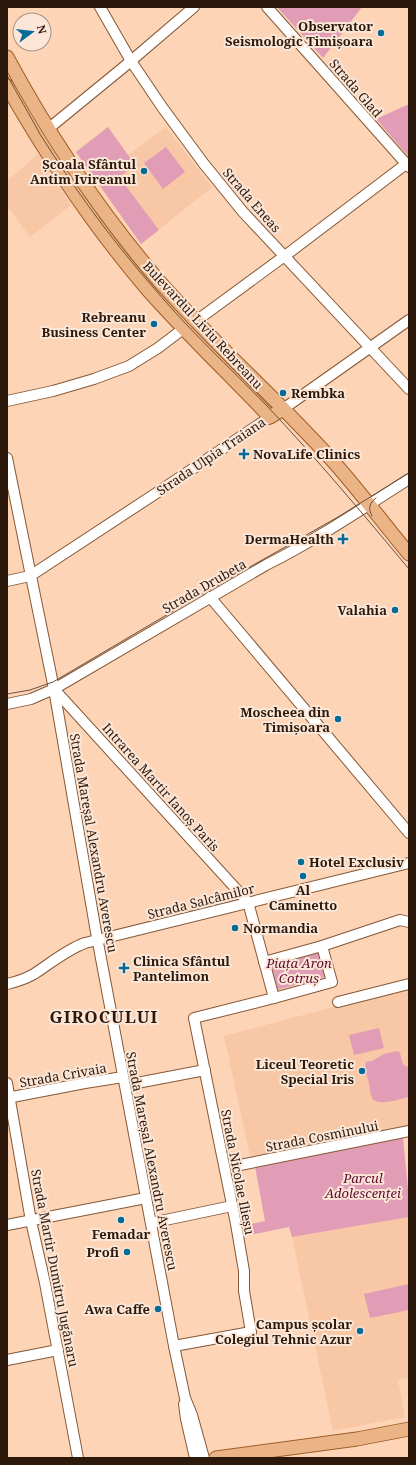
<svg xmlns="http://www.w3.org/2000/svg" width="416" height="1465" font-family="'Noto Serif',serif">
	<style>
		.built { fill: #f7c7a6 }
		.green { fill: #e19db5 }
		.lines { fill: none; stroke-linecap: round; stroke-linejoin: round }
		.minor-casing { stroke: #855835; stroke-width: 12 }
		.major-casing { stroke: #9f5d26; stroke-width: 15 }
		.minor { stroke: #fff; stroke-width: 10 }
		.major { stroke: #ebb486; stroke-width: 13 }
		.tram { stroke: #6a513e; stroke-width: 1 }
		.poi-dot { fill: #036b98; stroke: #fbe6d7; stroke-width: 1.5 }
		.labels { text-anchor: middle; stroke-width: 4; stroke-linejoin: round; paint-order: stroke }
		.poi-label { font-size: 13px; font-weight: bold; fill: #2c190b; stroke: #fbe6d7; text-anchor: end }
		.street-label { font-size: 13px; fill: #2c190b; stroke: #fbe6d7 }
		.park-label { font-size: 13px; font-style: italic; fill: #5f0b34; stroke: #fbe6d7 }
		.district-label { font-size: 17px; font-weight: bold; letter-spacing: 1px; fill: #2c190b; stroke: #fbe6d7 }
	</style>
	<rect width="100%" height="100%" fill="#fed4b6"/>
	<!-- built -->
	<g class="built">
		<polygon points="108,127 128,155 166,127 212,187 141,244 76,152"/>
		<polygon points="38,154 71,205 30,237 7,206 7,181"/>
		<polygon points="409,987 409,1128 251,1160 224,1036"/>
		<polygon points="409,1217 409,1378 398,1380 405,1417 333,1431 292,1237"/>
	</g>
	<!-- green -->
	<g class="green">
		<polygon points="277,7 362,7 323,58"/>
		<polygon points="409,104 409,157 376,119"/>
		<polygon points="108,127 135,165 119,177 159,230 141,244 76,152"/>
		<polygon points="166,147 185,172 163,189 144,163"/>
		<polygon points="321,950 328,976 277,990 270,965"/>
		<polygon points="379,1028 384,1048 354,1055 349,1035"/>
		<path d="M397,1051L400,1053L402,1062L405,1066L409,1067V1097C400,1099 378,1107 372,1098C370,1094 370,1088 369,1083C367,1075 364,1070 366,1062L372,1061L384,1054Z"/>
		<polygon points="403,1138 409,1199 409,1217 292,1237 289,1227 255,1234 246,1233 244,1229 247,1225 265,1221 255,1166"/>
		<polygon points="409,1284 409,1310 370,1318 364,1294"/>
	</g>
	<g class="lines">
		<defs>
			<g id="minor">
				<polyline points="100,7 131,61 162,107 204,164 243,212 409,389"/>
				<polyline points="267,7 409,167"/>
				<polyline points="48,129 125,66 194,7"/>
				<polyline points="196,321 290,252 406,164"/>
				<polyline points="7,401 53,391 94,379 129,366 158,348 183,329"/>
				<polyline points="283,409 409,320"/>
				<polyline points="7,458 54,689 96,932 174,1346 185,1398 192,1415 204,1458"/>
				<polyline points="7,581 30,576 158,492 270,417"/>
				<polyline points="210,597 409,833"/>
				<polyline points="54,689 248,902 274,998 332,982 322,946"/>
				<path d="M7,704L31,699L54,689L266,565C316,540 362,509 409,479"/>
				<polyline points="264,962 322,946 400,920 409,922"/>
				<path d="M7,984C16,982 25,979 34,974C51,963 66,950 85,943L409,863"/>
				<polyline points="338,1002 409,984"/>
				<polyline points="7,1083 31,1221 45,1283 78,1458"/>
				<polyline points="137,1083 205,1070"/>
				<polyline points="7,1098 85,1083 123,1077"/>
				<polyline points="240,1165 409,1131"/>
				<polyline points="151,1223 232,1206"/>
				<polyline points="7,1225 146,1198"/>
				<polyline points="174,1346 251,1332 244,1291 244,1271 236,1224 194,1018 274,998"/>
				<polyline points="7,1360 58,1350"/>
				<polyline points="184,1404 186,1419 195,1458"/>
			</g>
			<g id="major">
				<path d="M7,57C50,137 100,212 159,281C213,343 276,398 331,459C359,490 383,523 409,554"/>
				<path d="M7,86C48,158 94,227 148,290C187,334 229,374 270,417L283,409"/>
				<polyline points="216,1458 357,1439 409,1429"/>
			</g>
		</defs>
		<!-- minor casing -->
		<use href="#minor" class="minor-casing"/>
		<!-- major casing -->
		<use href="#major" class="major-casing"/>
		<!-- minor -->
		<use href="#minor" class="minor"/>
		<!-- major -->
		<use href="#major" class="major"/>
		<!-- tram -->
		<g class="tram">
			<path d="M7,75C18,95 29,114 40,134C73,187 111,239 152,286C188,329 229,367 268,407C317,459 363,514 409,569"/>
			<path d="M372,516C368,509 369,503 376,498"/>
			<polyline points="7,694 30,690 53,682 197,597 338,517 409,473"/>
		</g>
	</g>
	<!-- markers -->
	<g class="poi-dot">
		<circle cx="381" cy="33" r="4"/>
		<circle cx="144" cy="171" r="4"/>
		<circle cx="154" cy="324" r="4"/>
		<circle cx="283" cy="393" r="4"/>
		<path d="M242 448h4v4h4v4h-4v4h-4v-4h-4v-4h4z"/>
		<path d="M341 533h4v4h4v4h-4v4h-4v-4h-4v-4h4z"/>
		<circle cx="395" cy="610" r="4"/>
		<circle cx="338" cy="719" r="4"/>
		<circle cx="301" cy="862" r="4"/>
		<circle cx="303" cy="876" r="4"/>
		<circle cx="235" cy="928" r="4"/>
		<path d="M122 962h4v4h4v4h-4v4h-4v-4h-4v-4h4z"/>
		<circle cx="362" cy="1071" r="4"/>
		<circle cx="121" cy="1220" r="4"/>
		<circle cx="127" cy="1252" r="4"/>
		<circle cx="158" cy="1309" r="4"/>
		<circle cx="360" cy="1331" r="4"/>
	</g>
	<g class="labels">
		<!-- poi labels -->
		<g class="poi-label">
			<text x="373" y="31">Observator<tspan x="373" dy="15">Seismologic Timișoara</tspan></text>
			<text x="136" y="169">Școala Sfântul<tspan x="136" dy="15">Antim Ivireanul</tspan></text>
			<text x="146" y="322">Rebreanu<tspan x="146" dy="15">Business Center</tspan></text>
			<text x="291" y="398" text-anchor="start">Rembka</text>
			<text x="253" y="459" text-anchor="start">NovaLife Clinics</text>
			<text x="334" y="544">DermaHealth</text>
			<text x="387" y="615">Valahia</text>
			<text x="330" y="717">Moscheea din<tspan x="330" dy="15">Timișoara</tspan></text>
			<text x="309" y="867" text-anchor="start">Hotel Exclusiv</text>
			<text x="303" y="895" text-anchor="middle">Al<tspan x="303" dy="15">Caminetto</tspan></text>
			<text x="243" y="933" text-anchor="start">Normandia</text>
			<text x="133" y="966" text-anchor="start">Clinica Sfântul<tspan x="133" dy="15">Pantelimon</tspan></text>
			<text x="354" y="1069">Liceul Teoretic<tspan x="354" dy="15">Special Iris</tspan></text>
			<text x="121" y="1239" text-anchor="middle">Femadar</text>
			<text x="119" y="1257">Profi</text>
			<text x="150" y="1314">Awa Caffe</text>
			<text x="352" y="1329">Campus școlar<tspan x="352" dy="15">Colegiul Tehnic Azur</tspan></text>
		</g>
		<!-- street labels -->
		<g class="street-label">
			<text transform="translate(356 88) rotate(49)" y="5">Strada Glad</text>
			<text transform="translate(252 200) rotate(49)" y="5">Strada Eneas</text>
			<text transform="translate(203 325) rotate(47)" y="5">Bulevardul Liviu Rebreanu</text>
			<text transform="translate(211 456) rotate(-34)" y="5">Strada Ulpia Traiana</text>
			<text transform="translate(204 586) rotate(-30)" y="5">Strada Drubeta</text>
			<text transform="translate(161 787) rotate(48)" y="5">Intrarea Martir Ianoș Paris</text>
			<text transform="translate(94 843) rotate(80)" y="5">Strada Mareșal Alexandru Averescu</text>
			<text transform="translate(201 901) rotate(-14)" y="5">Strada Salcâmilor</text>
			<text transform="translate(63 1075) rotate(-10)" y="5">Strada Crivaia</text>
			<text transform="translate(322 1136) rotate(-11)" y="5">Strada Cosminului</text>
			<text transform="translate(152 1161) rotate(79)" y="5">Strada Mareșal Alexandru Averescu</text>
			<text transform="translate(238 1172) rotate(79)" y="5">Strada Nicolae Ilieșu</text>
			<text transform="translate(55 1268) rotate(79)" y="5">Strada Martir Dumitru Jugănaru</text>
		</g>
		<!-- park labels -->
		<g class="park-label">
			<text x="299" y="968">Piața Aron<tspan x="299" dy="15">Cotruș</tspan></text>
			<text x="363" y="1183">Parcul<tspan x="363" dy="15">Adolescenței</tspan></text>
		</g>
		<!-- district labels -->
		<g class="district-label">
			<text x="104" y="1023">GIROCULUI</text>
		</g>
	</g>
	<!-- border -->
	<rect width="416" height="1465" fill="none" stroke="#2c190b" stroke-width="16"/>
	<!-- north arrow -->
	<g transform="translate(32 32) rotate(75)"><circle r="19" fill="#fbe6d7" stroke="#a89485"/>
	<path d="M0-3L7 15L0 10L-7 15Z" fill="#036b98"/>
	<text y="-6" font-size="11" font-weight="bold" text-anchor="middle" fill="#2c190b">N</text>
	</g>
</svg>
